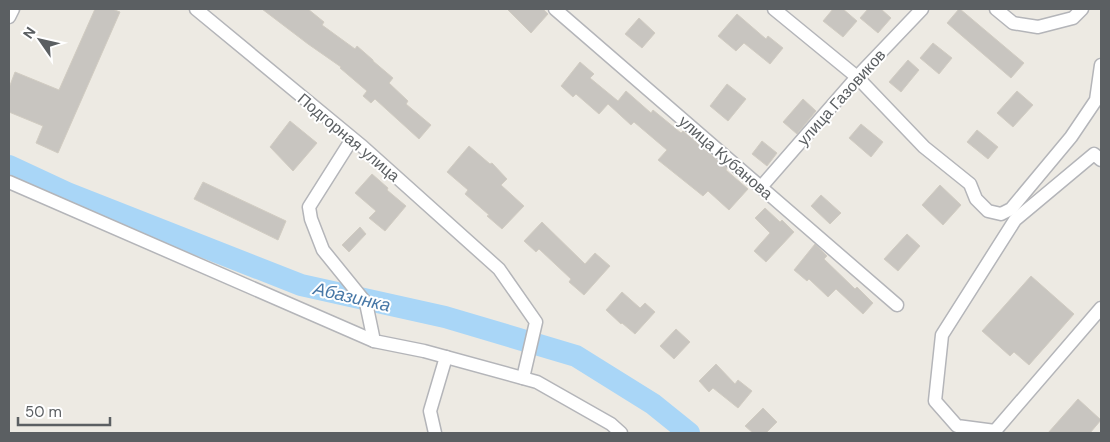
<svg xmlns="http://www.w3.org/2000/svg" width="1110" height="442" font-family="'DM Sans',sans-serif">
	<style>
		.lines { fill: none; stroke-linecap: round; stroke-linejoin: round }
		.river { stroke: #a9d6f7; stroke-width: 22 }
		.building { fill: #c8c5c0; stroke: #d1ccc2 }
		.minor-casing { stroke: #b4b5b9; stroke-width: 15 }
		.minor { stroke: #fff; stroke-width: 12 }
		.labels { text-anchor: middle; stroke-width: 4; stroke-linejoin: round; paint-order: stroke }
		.street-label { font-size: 16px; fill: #5b5f62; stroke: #fff }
		.water-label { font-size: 18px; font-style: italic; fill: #4878a7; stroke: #fff }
	</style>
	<rect width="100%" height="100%" fill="#edeae3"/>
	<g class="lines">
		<!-- river -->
		<polyline class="river" points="9,166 67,193 301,285 445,317 576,356 653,404 689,433"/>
	</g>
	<!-- building -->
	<g class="building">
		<polygon points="95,9 112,9 120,12 58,153 36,143 43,126 9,112 9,88 15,72 59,90"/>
		<polygon points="262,9 308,9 324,22 322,25 355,49 357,46 373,60 373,61 393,78 389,83 408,101 406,104 431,125 419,139 375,99 371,103 363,96 367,91 340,68 341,67 308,44"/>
		<polygon points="507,9 543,9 548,14 531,33"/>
		<polygon points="833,9 843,9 857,21 843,37 823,21"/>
		<polygon points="868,9 881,9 891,18 878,33 860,18"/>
		<polygon points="959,9 960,9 1024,63 1011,78 947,23"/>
		<polygon points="737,14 766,39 768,36 783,48 770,64 744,43 736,51 718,36"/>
		<polygon points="639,18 655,33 642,48 625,34"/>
		<polygon points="933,43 952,58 939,74 920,58"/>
		<polygon points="908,60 919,70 901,92 889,82"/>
		<polygon points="580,62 594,74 590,78 618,101 626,91 651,113 653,110 681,133 683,131 727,168 726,170 748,189 729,210 708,191 703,196 658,160 667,150 634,122 631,125 608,104 599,114 576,94 573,97 561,86"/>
		<polygon points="727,84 746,99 728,121 710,106"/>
		<polygon points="1017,91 1033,105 1013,127 997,113"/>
		<polygon points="803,99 816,111 797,134 783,122"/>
		<polygon points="290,121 317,143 293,171 270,147"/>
		<polygon points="861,124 883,142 871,157 849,138"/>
		<polygon points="977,130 998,147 988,159 967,142"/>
		<polygon points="762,141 777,153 767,166 752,154"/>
		<polygon points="469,146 490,164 492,163 507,179 501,185 524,206 502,229 487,216 489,215 465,194 468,190 447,172"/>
		<polygon points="372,174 388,188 387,190 406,206 385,231 369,218 376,211 355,193"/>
		<polygon points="203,182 286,221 278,240 194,199"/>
		<polygon points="940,185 961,205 943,225 922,205"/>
		<polygon points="821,195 841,213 830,224 811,206"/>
		<polygon points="765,208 780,222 782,220 794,232 766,262 754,251 770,233 755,218"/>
		<polygon points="542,222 585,264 595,253 610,266 584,295 569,282 571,279 539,249 536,252 524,241"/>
		<polygon points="360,227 366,234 349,252 342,245"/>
		<polygon points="907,234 920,246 898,271 884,259"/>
		<polygon points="815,244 827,256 824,259 855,289 857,287 873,303 863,314 836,289 828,297 809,279 807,281 794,270"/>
		<polygon points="1031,276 1074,314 1029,365 1014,352 1010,356 982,331"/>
		<polygon points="622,292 640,308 645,303 655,312 635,334 622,323 621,324 606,310"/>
		<polygon points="676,329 690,342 674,359 660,346"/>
		<polygon points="716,364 735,384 738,380 752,391 738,408 713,388 709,392 699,381"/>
		<polygon points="1078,399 1101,420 1090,433 1048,433"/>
		<polygon points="763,408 777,422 766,433 753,433 745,426"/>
	</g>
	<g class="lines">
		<defs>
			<g id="minor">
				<polyline points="196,9 363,147 499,269 536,322 523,378"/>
				<polyline points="555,9 897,305"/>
				<polyline points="774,9 857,77 924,147 970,184 976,199 988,211 1001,214 1011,209 1071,137 1096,100 1101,65"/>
				<polyline points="996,9 1013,23 1038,27 1073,18 1082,9"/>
				<polyline points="9,17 13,9"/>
				<polyline points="352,139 309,207 311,219 323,250 366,303 374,341 424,351 537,382 611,424 621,433"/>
				<polyline points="9,182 374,341"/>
				<polyline points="761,187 857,77 922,9"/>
				<polyline points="995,431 957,426 935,401 942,335 1015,220 1094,154 1101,160"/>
				<polyline points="995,431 1101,308"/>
				<polyline points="435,433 430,411 446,357"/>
			</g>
		</defs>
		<!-- minor casing -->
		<use href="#minor" class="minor-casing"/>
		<!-- minor -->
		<use href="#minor" class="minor"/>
	</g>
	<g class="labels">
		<!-- street labels -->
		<g class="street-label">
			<text transform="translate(841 97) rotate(-48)" y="6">улица Газовиков</text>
			<text transform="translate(349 137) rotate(40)" y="6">Подгорная улица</text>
			<text transform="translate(726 157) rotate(41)" y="6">улица Кубанова</text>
		</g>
		<!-- water labels -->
		<g class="water-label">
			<text transform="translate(352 297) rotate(13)" y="6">Абазинка</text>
		</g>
	</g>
	<!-- border -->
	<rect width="1110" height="442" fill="none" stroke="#5b5f62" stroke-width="20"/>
	<!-- north arrow -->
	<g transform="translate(40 40) rotate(304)" stroke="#ffffff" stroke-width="4" paint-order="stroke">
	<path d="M0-4L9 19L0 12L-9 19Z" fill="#5b5f62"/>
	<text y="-8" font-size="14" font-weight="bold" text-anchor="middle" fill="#5b5f62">N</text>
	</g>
	<!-- scale -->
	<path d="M18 417v8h92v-8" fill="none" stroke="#5b5f62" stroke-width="2.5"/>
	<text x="25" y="417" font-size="15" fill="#5b5f62" stroke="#ffffff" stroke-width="4" paint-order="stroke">50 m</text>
</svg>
